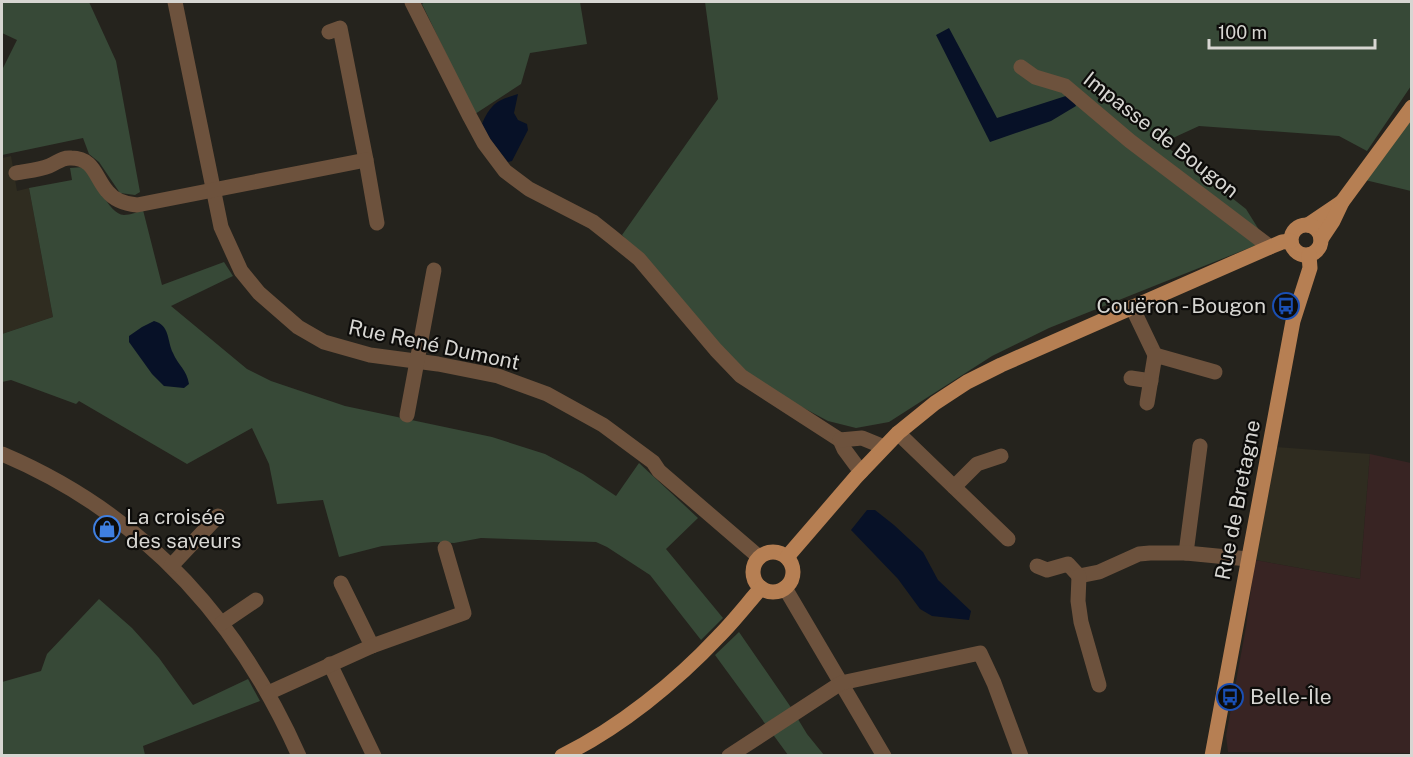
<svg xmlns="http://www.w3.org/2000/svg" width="1413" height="757" font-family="'Public Sans',sans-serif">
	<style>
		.built { fill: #2f2c20 }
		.industrial { fill: #382423 }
		.green { fill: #374937 }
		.water { fill: #071127 }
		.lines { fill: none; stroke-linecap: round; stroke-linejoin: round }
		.minor { stroke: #6d523d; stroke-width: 15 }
		.major { stroke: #b67f53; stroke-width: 15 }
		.labels { text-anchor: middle; stroke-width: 4.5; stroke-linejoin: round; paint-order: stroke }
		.street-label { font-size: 21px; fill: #d7d6d2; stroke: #0d0c0a }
		.poi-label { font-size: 21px; fill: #d7d6d2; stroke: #0d0c0a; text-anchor: start }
	</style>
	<rect width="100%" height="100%" fill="#25231d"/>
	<!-- built -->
	<g class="built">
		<polygon points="11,156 17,191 29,188 53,317 2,334 2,158"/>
		<polygon points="1276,447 1370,454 1360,579 1255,560"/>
	</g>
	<!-- industrial -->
	<polygon class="industrial" points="1370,454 1411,463 1411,753 1228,752 1226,736 1246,627 1255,560 1360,579"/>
	<!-- green -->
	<g class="green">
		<polygon points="2,2 89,2 116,61 140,192 135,195 120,193 99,162 89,154 83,138 2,155 2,70 17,40 2,33"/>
		<polygon points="425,2 580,2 587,44 530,53 521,84 475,114 422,4"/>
		<polygon points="705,2 1411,2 1411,86 1367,151 1339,136 1199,126 1162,143 1246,209 1261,233 1259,244 1049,328 992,356 889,422 856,428 828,421 783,397 739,368 622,235 718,99"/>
		<polygon points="1411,115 1411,191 1365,180"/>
		<path d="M83,167C97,177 107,214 124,215C130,215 138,212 143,210L162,285L224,262L233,276L171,306L247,369L271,381L345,406L492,437L545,454L583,474L616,496L639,463L698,518L666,549L723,618L701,640L650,575L607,547L596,542L481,538L454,543L434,542L382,546L339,557L323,500L277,504L269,464L252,428L187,464L79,401L76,404L11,380L2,382V334L53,317L29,188L72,180L70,168Z"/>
		<polygon points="99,599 132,628 159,658 193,705 248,679 260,701 143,746 145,755 2,755 2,682 41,671 47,654"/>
		<polygon points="739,632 790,706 807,734 824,755 788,755 715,655"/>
	</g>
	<!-- water -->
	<g class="water">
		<polygon points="949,28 997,118 1072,94 1076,106 1051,121 990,142 936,35"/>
		<path d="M518,94L514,113L518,120L527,124L528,130L512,161L508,162L490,139L482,124C491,103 498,100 518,94Z"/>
		<path d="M154,321C170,325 167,341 173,353C178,365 187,370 189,384L184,388L164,386L152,374L129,342V336L142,327Z"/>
		<polygon points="867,510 875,510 894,525 923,552 938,580 971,611 969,620 932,616 920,609 898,579 851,530"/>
	</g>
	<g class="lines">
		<!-- minor -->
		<g class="minor">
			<polyline points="175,2 221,227 241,271 259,293 298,327 324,342 370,355 438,364 498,376 547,394 603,425 653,462 659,471 759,557"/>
			<polyline points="412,2 470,117 484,143 505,171 529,189 593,222 612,237 639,259 716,350 741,376 840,440 844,449 861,472"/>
			<polyline points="329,32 340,28 366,160"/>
			<polyline points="1021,67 1035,77 1065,86 1130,141 1270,247"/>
			<path d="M16,173C26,171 39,170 49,166C57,163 62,157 71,158C94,158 95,177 107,191C114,200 126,204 137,205L366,160L377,223"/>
			<polyline points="1132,307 1155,355"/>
			<polyline points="1131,378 1151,381"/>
			<polyline points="1147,403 1155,355 1215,372"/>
			<polyline points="407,415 434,270"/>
			<polyline points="898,433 1008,539"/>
			<polyline points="840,440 862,438 884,447"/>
			<path d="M2,454C141,513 238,618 299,756"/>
			<polyline points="954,487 977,464 1001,456"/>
			<polyline points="1186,553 1200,446"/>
			<polyline points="171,566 218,516"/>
			<polyline points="1037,566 1047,570 1068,564 1079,576 1099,572 1139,554 1150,553 1186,553 1248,559"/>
			<polyline points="1079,576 1078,601 1081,622 1099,685"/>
			<polyline points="341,583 372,646"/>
			<polyline points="785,588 884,756"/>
			<polyline points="222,623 256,600"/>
			<polyline points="330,664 374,756"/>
			<polyline points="268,693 372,646 464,613 445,548"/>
			<polyline points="729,756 841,683 980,653 994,683 1021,756"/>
		</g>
		<!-- major -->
		<g class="major">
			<polyline points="1308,225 1342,202"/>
			<circle cx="1306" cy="240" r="15"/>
			<polyline points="1321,239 1333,221 1342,202 1412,107"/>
			<circle cx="773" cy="572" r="20"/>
			<polyline points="787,557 856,477 898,433 935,403 967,382 1001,365 1270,247 1282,242 1291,241"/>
			<path d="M562,756C619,728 676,682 719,636C734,621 747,604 761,588"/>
			<polyline points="1212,756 1293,321 1310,268 1309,255"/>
		</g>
	</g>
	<!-- icons -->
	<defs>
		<symbol id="bus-ring" viewBox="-11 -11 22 22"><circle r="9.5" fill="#0d0c0a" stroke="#1a4fb4" stroke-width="1.5"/><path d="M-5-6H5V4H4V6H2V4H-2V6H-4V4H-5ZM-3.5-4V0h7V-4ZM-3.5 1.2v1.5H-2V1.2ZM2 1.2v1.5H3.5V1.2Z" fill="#1a4fb4"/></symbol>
		<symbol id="shop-ring" viewBox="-11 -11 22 22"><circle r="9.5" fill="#0d0c0a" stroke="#3f7fe0" stroke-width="1.5"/><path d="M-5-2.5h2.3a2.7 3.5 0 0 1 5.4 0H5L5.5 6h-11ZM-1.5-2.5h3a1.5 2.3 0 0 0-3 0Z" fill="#3f7fe0"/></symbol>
	</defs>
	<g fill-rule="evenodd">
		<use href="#bus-ring" x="1271" y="291" width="30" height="30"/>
		<use href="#shop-ring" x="92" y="514" width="30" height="30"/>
		<use href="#bus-ring" x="1215" y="682" width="30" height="30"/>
	</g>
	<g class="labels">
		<!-- street labels -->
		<g class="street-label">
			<text transform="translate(1161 135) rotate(38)" y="7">Impasse de Bougon</text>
			<text transform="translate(434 345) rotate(12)" y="7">Rue René Dumont</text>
			<text transform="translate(1238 500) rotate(-79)" y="7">Rue de Bretagne</text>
		</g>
		<!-- poi labels -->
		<g class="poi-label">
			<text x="1266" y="313" text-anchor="end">Couëron - Bougon</text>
			<text x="126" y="524">La croisée<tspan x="126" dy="24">des saveurs</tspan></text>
			<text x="1250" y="704">Belle-Île</text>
		</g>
	</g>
	<!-- border -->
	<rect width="1413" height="757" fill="none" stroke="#d7d6d2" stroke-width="6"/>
	<!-- scale -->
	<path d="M1209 39v9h166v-9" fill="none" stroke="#d7d6d2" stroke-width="3"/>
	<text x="1218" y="39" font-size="18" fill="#d7d6d2" stroke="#0d0c0a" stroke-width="4.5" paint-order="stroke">100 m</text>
</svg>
